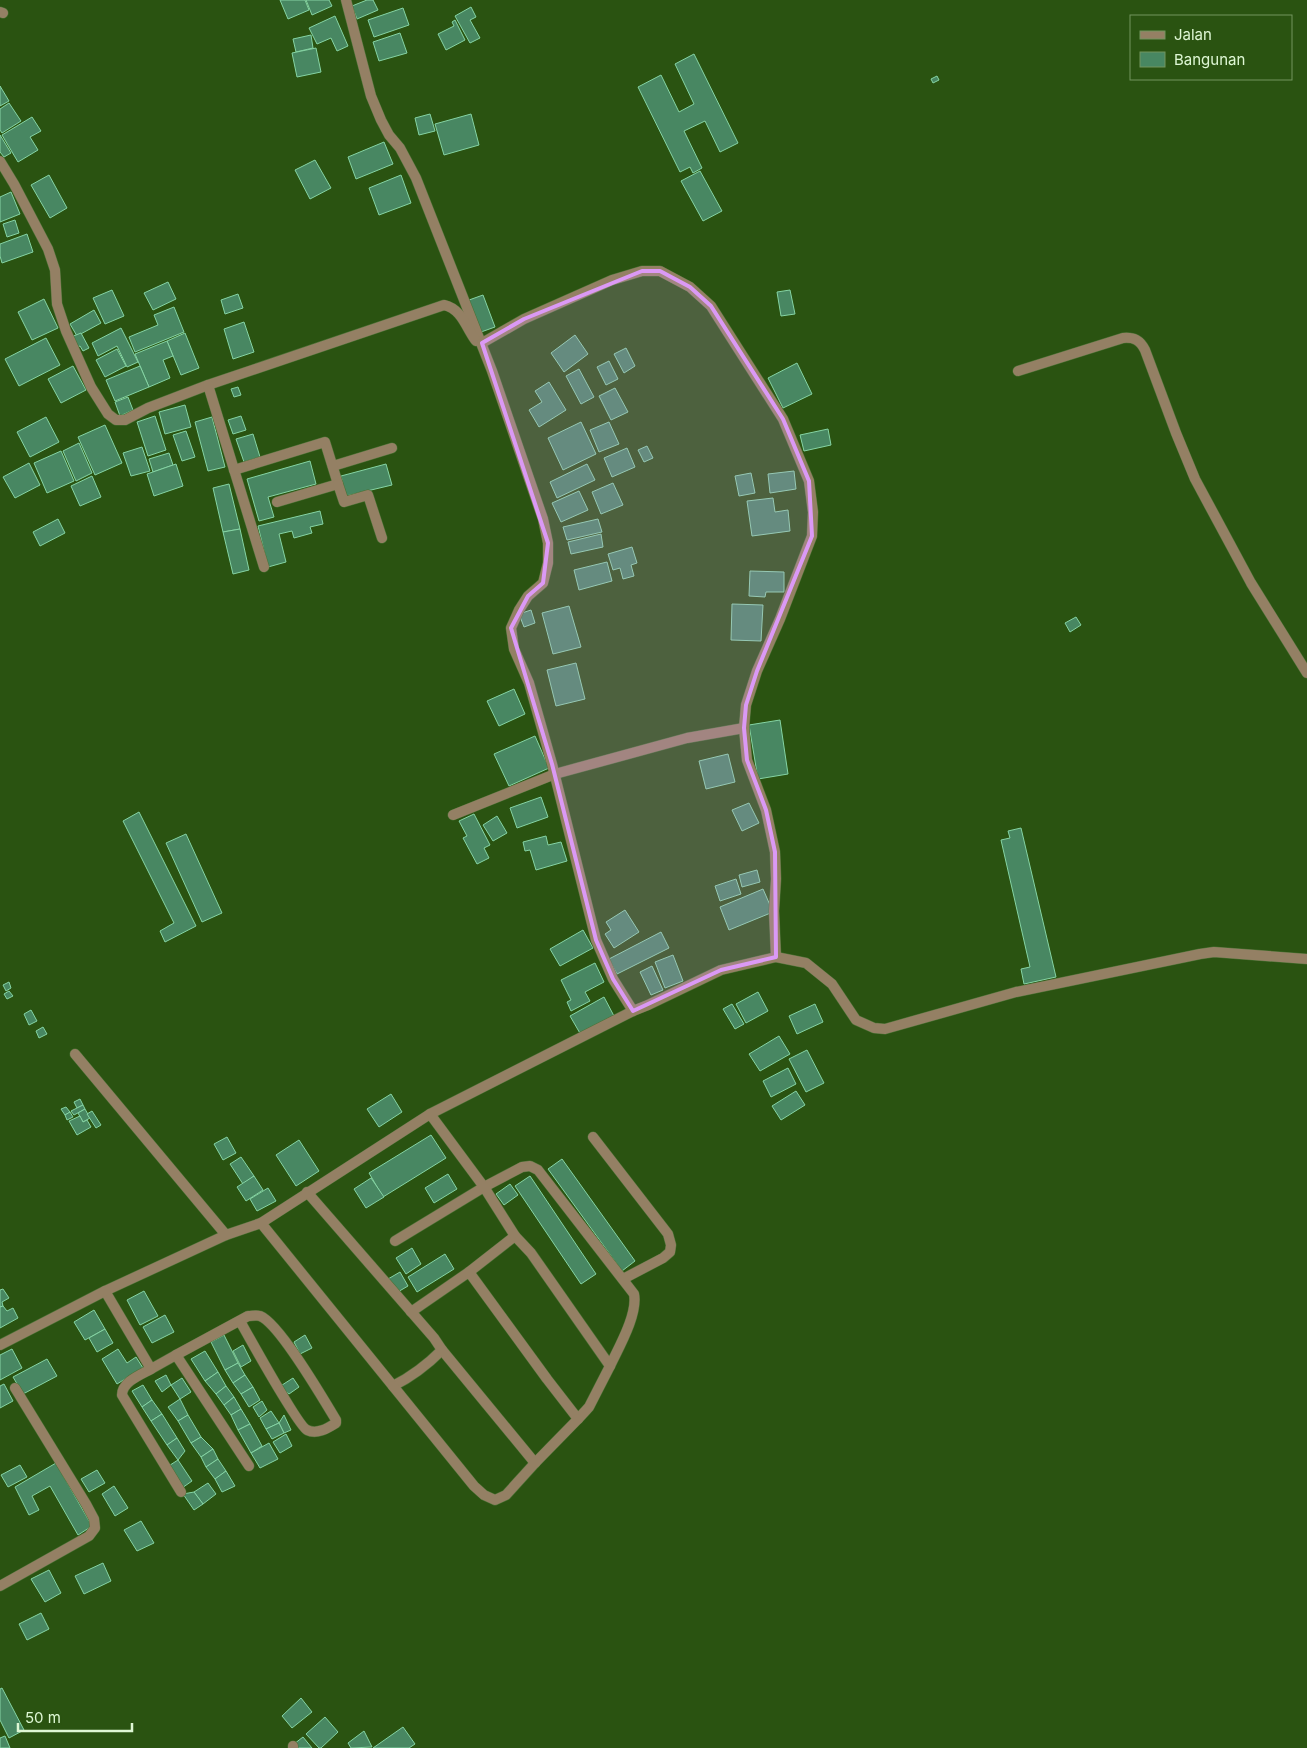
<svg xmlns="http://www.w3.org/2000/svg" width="1307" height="1748" font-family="Inter,sans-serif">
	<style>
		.building { fill: #488762; stroke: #85d4a4 }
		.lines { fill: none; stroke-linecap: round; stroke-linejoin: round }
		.street-casing { stroke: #4a7134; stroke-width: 11 }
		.street { stroke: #948064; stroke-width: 10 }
		.marked { fill: #db99f5; fill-opacity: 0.2; stroke: #db99f5; stroke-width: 4; stroke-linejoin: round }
	</style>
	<rect width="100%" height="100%" fill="#2a5311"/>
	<!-- building -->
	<g class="building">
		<polygon points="280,0 305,0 309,10 288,19"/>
		<polygon points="306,0 329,0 332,6 312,15"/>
		<polygon points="367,0 373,0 378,10 357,19 352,6"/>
		<polygon points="471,7 476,17 470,20 480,38 470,43 455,16"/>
		<polygon points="403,8 409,25 374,37 368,20"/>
		<polygon points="335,16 348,46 337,51 331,38 317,44 309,28"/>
		<polygon points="455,20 465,40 446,50 438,34 454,26 452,22"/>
		<polygon points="400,33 407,53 379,61 373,42"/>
		<polygon points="311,35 313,48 296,52 293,39"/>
		<polygon points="316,48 321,72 297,77 292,53"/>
		<polygon points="694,54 738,143 720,152 705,121 684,131 702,168 693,173 690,167 680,172 638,87 661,75 679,112 694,104 675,64"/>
		<polygon points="937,76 939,80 933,83 931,79"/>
		<polygon points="0,86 9,101 0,106"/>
		<polygon points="9,103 21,121 2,133 0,130 0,109"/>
		<polygon points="430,114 435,131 419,135 415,118"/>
		<polygon points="471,114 479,145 444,155 435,124"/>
		<polygon points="32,117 41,131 30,137 38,150 18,162 2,135"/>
		<polygon points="0,135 11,153 4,157 0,152"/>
		<polygon points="384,142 393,164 356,179 348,157"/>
		<polygon points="315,160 331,188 310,199 295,170"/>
		<polygon points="700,171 722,211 703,221 681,181"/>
		<polygon points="49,175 67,208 50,218 31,185"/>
		<polygon points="401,175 411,203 379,215 369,188"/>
		<polygon points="11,192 20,214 0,222 0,197"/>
		<polygon points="15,220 19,233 7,237 3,224"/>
		<polygon points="27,234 33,252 2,263 0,256 0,244"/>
		<polygon points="168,282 176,299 153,310 144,293"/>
		<polygon points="112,290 124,316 105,324 93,298"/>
		<polygon points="790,290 795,314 781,316 777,292"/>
		<polygon points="238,294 243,308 225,314 221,300"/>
		<polygon points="483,295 495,327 481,332 469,300"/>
		<polygon points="44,299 58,328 32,340 18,312"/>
		<polygon points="174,307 184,332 135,352 129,337 158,325 154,315"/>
		<polygon points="94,310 101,323 77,336 70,324"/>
		<polygon points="244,322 254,352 233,359 224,329"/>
		<polygon points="121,328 138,362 127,367 117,346 98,356 92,343"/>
		<polygon points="81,333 89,348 83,351 80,346 77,347 71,337"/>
		<polygon points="185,333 199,368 181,375 167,341"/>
		<polygon points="575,335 588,354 564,372 551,353"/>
		<polygon points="46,338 60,365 19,386 5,359"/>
		<polygon points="167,341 173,356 163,360 170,378 149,387 135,354"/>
		<polygon points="626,348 635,366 624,373 614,354"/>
		<polygon points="117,349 126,366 105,377 96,360"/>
		<polygon points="609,361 618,379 606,385 597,367"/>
		<polygon points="797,363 812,394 783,408 768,378"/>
		<polygon points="73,366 86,390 61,403 48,379"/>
		<polygon points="140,366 149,387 115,401 106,380"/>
		<polygon points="579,369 594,397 581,404 566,376"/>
		<polygon points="549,382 566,410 539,427 529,410 542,402 535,391"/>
		<polygon points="238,387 241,395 234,397 231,389"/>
		<polygon points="615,388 628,412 611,420 599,396"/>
		<polygon points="128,397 133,410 120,416 115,402"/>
		<polygon points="185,405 191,427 165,434 159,412"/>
		<polygon points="155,416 166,450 148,456 137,422"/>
		<polygon points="241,416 246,430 233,434 228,420"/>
		<polygon points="46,417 59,442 30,457 17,432"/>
		<polygon points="212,417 225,467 208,471 195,422"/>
		<polygon points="581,422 596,454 563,470 548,438"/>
		<polygon points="609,422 619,444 599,452 590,430"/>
		<polygon points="105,425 122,463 95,475 78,437"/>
		<polygon points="828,429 831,445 804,451 800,435"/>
		<polygon points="186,431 195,457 182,461 173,435"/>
		<polygon points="253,434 260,457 244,462 236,439"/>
		<polygon points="79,443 92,473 76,481 63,451"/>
		<polygon points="647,446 653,458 644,462 638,450"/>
		<polygon points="142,447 150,471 131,476 123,453"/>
		<polygon points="627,448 635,467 612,477 604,458"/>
		<polygon points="61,451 74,481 47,493 34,463"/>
		<polygon points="169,453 173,465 153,472 149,459"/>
		<polygon points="310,461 316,484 268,497 274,517 259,521 247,479"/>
		<polygon points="29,463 40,485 15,498 3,477"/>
		<polygon points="176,464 183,486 154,496 147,474"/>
		<polygon points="386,464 392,485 346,496 341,476"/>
		<polygon points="587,464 595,480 557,498 550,482"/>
		<polygon points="794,471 796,489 770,493 768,474"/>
		<polygon points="751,473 755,493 739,496 735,476"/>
		<polygon points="92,476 101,497 80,506 71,486"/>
		<polygon points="613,483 623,505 601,514 592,492"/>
		<polygon points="229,484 240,529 223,532 213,488"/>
		<polygon points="579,491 588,510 561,522 552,503"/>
		<polygon points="773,498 775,512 788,510 790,531 752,536 747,501"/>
		<polygon points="320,511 323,524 310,527 312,533 294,538 292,531 279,534 286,562 268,567 258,526"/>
		<polygon points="58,519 65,533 40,546 33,532"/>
		<polygon points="598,519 602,532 567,540 563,527"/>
		<polygon points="240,529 249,570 233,574 223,532"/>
		<polygon points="601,534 603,547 571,554 568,542"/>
		<polygon points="632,547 637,563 631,565 634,576 623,579 620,568 613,570 608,554"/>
		<polygon points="607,562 612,581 579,590 574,570"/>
		<polygon points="750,571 784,572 784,592 766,592 765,597 749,596"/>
		<polygon points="732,604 763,605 761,641 731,640"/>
		<polygon points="569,606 581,647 553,654 542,613"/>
		<polygon points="531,610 535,623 524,627 519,614"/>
		<polygon points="1076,617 1081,625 1070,632 1065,623"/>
		<polygon points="576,663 585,699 556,706 547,670"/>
		<polygon points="514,689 525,714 499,726 487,701"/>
		<polygon points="780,720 788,774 758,779 749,725"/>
		<polygon points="535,736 549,768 509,786 494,754"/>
		<polygon points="728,754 735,782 706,789 699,761"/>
		<polygon points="541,797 548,817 517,828 510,808"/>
		<polygon points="749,803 759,823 742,831 732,810"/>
		<polygon points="139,812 196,926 165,942 160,931 174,923 123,821"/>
		<polygon points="474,814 490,845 484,848 489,858 477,864 463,838 467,836 459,821"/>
		<polygon points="497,816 507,833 493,841 483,825"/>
		<polygon points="1021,828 1056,977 1024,984 1021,969 1030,967 1001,840 1010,838 1008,831"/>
		<polygon points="186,834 222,913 202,922 166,843"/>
		<polygon points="546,836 548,845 561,842 567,861 536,870 530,850 525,851 523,842"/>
		<polygon points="757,870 760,882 742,887 739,875"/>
		<polygon points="736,879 741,894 720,901 715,886"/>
		<polygon points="763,889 773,912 729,930 720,907"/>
		<polygon points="625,910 639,932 614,948 605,934 611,930 606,922"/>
		<polygon points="583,930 593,948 560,966 550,949"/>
		<polygon points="661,932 669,948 617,974 609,959"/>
		<polygon points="673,955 683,981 665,988 655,962"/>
		<polygon points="595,963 604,982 585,992 590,1001 571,1011 567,1002 571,1000 561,980"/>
		<polygon points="652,966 663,990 651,995 640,972"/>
		<polygon points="9,982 11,988 6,991 3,985"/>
		<polygon points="9,991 13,996 7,999 4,994"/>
		<polygon points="758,992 768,1011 746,1023 736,1004"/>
		<polygon points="604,997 614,1016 581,1035 570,1016"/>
		<polygon points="732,1004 744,1024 735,1029 723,1009"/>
		<polygon points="815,1004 823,1022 797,1034 789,1016"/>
		<polygon points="31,1010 37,1021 29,1025 24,1014"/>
		<polygon points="43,1027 47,1034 39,1038 36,1031"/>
		<polygon points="779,1036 790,1054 760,1071 749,1054"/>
		<polygon points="807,1050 824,1083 806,1092 789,1059"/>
		<polygon points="788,1068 796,1084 771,1097 763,1081"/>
		<polygon points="796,1091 805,1105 781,1120 772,1106"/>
		<polygon points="391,1094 402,1112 379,1127 367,1109"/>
		<polygon points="80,1099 83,1105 77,1108 74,1102"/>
		<polygon points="83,1105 85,1109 74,1115 71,1111"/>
		<polygon points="66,1107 70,1112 65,1115 61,1109"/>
		<polygon points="85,1109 90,1118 83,1122 78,1113"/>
		<polygon points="92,1111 101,1125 96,1128 87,1114"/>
		<polygon points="70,1112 73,1117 67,1120 65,1115"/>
		<polygon points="80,1116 83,1122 87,1120 91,1127 77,1135 69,1121"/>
		<polygon points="431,1135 446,1158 383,1197 369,1173"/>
		<polygon points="227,1137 236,1153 223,1160 214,1144"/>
		<polygon points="299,1140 319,1171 296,1186 276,1155"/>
		<polygon points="241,1157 254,1176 243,1184 230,1164"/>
		<polygon points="562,1159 635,1261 622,1271 548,1169"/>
		<polygon points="448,1174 457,1189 434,1203 425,1188"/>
		<polygon points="254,1176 263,1190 246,1201 237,1187"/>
		<polygon points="530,1176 596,1274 581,1284 515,1186"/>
		<polygon points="371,1178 384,1197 366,1208 354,1189"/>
		<polygon points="510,1184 518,1195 504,1205 496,1194"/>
		<polygon points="268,1188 276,1201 257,1211 250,1199"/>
		<polygon points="412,1248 421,1264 406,1274 396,1258"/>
		<polygon points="445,1254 454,1269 417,1292 408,1277"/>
		<polygon points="400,1272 408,1286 396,1293 388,1279"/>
		<polygon points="3,1289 9,1298 2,1302 3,1306 0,1307 0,1290"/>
		<polygon points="144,1291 158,1316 140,1325 127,1300"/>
		<polygon points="3,1306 7,1311 13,1308 18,1318 0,1328 0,1307"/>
		<polygon points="94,1310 105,1329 85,1340 74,1322"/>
		<polygon points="165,1315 174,1332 152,1343 143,1327"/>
		<polygon points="105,1329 113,1343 97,1352 89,1338"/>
		<polygon points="224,1335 238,1363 225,1370 211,1342"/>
		<polygon points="305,1335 312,1348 300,1354 294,1342"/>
		<polygon points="243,1345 251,1361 241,1367 233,1351"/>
		<polygon points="12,1349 22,1368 0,1380 0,1355"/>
		<polygon points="118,1349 127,1363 136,1357 143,1368 117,1384 102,1359"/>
		<polygon points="205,1351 218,1372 205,1381 191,1359"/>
		<polygon points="47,1359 57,1376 23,1394 13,1377"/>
		<polygon points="238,1363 245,1375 233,1383 225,1370"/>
		<polygon points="218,1372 226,1386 216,1394 205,1381"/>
		<polygon points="166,1375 171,1385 162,1392 155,1381"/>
		<polygon points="245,1375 253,1387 241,1394 233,1383"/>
		<polygon points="182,1378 191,1392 180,1399 171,1385"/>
		<polygon points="293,1378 299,1387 289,1394 279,1387"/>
		<polygon points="4,1384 13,1401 0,1408 0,1386"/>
		<polygon points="143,1385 152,1400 142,1407 132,1391"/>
		<polygon points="226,1386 234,1397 224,1405 216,1394"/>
		<polygon points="253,1387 260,1400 249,1407 241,1394"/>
		<polygon points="234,1397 241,1409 231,1415 224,1405"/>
		<polygon points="180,1399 188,1415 178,1421 168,1407"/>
		<polygon points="152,1400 162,1414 151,1421 142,1407"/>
		<polygon points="262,1401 267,1410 259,1417 253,1407"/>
		<polygon points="241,1409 250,1424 238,1430 231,1415"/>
		<polygon points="271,1411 279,1423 266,1429 260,1418"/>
		<polygon points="162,1414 177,1438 167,1445 151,1421"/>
		<polygon points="188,1415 201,1437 191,1443 178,1421"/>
		<polygon points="284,1415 291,1430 284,1433 279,1423"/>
		<polygon points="279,1423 284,1433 272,1439 266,1429"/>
		<polygon points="250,1424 262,1446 251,1453 238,1430"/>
		<polygon points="286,1434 292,1446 280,1453 273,1442"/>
		<polygon points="201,1437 213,1449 201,1457 191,1443"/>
		<polygon points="177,1438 185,1451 178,1460 167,1445"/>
		<polygon points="269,1443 278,1459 260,1468 251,1453"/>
		<polygon points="213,1449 218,1459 206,1467 201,1457"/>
		<polygon points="218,1459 226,1471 215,1479 206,1467"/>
		<polygon points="178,1460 192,1481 182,1488 167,1467"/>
		<polygon points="56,1463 92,1526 78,1535 50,1486 32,1496 39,1510 29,1515 15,1487"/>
		<polygon points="20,1465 27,1477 8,1487 1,1475"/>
		<polygon points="97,1470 105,1483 89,1492 81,1479"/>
		<polygon points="226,1471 235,1486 222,1492 215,1479"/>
		<polygon points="208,1483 216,1494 203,1504 194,1492"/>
		<polygon points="114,1486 128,1508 115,1516 102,1494"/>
		<polygon points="194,1492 203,1504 194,1510 183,1494"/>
		<polygon points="141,1521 154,1543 137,1551 124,1530"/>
		<polygon points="103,1563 111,1581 84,1594 75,1576"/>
		<polygon points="49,1570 61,1593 45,1602 31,1579"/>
		<polygon points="41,1613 49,1629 27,1640 19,1624"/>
		<polygon points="2,1688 24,1730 9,1738 0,1720 0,1689"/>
		<polygon points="301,1698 312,1712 292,1728 282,1716"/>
		<polygon points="325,1717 338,1732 321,1748 319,1748 306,1734"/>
		<polygon points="403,1727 415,1744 409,1748 373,1748"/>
		<polygon points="364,1731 372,1747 351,1748 348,1743"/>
		<polygon points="5,1736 10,1748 0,1748 0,1738"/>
		<polygon points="303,1737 312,1748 298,1748 294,1744"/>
	</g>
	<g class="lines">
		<defs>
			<g id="street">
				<polyline points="346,0 371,96 381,120 389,135 400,148 416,178 492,371 543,519 548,543 548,563 543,583 528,596 519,610 511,628 514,649 529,683 552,764 596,940 613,979 633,1011"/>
				<polyline points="0,12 3,13"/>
				<path d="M0,161L14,184L48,249L55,270L57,304L66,331L91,387L108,414L116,420H125L148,408L208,385L444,305C462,309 466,328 476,341"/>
				<polyline points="482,343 524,319 612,280 642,271 660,271 690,287 711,306 783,419 809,481 813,512 812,536 780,619 757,671 746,705 744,728 747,760 766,810 775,852 776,879 774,911 776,957"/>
				<path d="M1018,371L1123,338C1134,337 1140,340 1145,350L1176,433L1195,479L1251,583L1307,673"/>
				<polyline points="208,385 264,567"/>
				<polyline points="333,466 392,448"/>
				<polyline points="234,470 325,442 338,484 277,502"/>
				<polyline points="338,484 344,502 368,495 382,538"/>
				<polyline points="453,815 555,774 687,738 744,728"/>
				<polyline points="75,1054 226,1235"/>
				<polyline points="593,1137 668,1234 671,1245 670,1252 663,1258 623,1279"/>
				<path d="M261,1223L393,1386C411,1377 428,1364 442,1350L434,1338L307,1192"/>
				<path d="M395,1241L484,1187L522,1167L530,1166L538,1170L634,1294C638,1314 619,1347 610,1366"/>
				<polyline points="469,1272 515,1236"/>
				<polyline points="105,1291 151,1369 176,1355 249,1466"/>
				<polyline points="411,1312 469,1272 547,1379 578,1419 589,1407 610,1366 531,1253 515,1236 484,1187 430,1114"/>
				<polyline points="0,1345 105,1291 226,1235 261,1223 430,1114 633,1011 648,1005 721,970 776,957 806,963 832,984 856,1020 874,1028 885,1029 1016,992 1200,954 1214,952 1307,959"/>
				<polyline points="442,1350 535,1463"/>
				<path d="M176,1355L248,1316C252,1316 256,1315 260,1316C279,1323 324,1400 336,1420V1423C328,1428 317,1435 307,1430C298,1426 249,1337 240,1321"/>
				<path d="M151,1369C140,1375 122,1382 122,1395L181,1492"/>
				<polyline points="393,1386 474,1486 484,1495 495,1500 506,1495 535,1463 578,1419"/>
				<polyline points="0,1586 89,1536 95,1528 94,1519 86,1504 15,1388"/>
				<polyline points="293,1748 293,1746"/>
			</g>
		</defs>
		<!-- street casing -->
		<use href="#street" class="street-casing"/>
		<!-- street -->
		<use href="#street" class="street"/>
	</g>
	<!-- marked area -->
	<path class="marked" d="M642,271H660L690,287L711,306L783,419L809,481L812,536L757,671L746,705L744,728L747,760L766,810L775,852L776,957L721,970L633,1011L613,979L596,940L552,764L511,628L528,596L543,583L548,543L482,343L524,319Z"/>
	<!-- legend -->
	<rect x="1130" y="15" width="162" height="65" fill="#2a5311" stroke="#72955f"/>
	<rect x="1140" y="31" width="25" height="8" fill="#948064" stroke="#72955f"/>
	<text x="1174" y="40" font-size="15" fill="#def7d4">Jalan</text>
	<rect x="1140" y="52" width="25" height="15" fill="#488762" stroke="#72955f"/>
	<text x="1174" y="65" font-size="15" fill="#def7d4">Bangunan</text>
	<!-- scale -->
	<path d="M18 1723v8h114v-8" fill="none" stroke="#def7d4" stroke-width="2.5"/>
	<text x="25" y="1723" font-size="15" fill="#def7d4" stroke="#2a5311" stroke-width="4" paint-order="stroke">50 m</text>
</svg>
